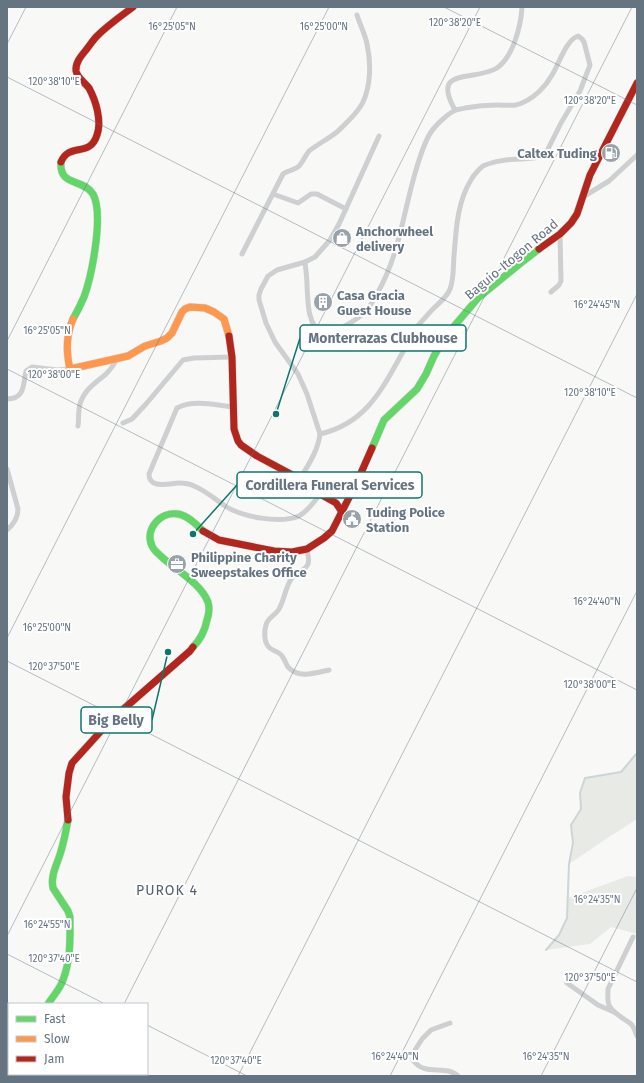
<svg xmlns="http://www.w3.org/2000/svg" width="644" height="1083" font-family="'Fira Sans',sans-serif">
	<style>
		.green { fill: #e8ebe5 }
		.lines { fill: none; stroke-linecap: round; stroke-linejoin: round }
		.stream { stroke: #cdd5d8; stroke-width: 2 }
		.fast-casing { stroke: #d5d6d7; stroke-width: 8 }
		.slow-casing { stroke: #d5d6d7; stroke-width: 8 }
		.jam-casing { stroke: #d5d6d7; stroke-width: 8 }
		.street { stroke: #cecfd0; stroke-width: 5 }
		.fast { stroke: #63d668; stroke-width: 7 }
		.slow { stroke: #ff974d; stroke-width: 7 }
		.jam { stroke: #b3261e; stroke-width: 7 }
		.ticks { fill: none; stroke: #647481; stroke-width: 1; stroke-opacity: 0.45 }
		.labels { text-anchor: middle; stroke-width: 4; stroke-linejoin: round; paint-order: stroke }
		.poi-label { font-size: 13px; font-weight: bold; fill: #647481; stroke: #fff; text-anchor: start }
		.street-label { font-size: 13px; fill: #647481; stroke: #fff }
		.neighbourhood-label { font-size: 14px; letter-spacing: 1px; fill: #56626c; stroke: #fff }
		.ticks-label { font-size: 10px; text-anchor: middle; fill: #647481; stroke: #fff; stroke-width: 4; stroke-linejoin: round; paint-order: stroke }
		.leader { fill: none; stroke: #0f766e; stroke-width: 1.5 }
		.callout-dot { fill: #0f766e; stroke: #fff; stroke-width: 1.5 }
		.callout { fill: #fff; stroke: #0f766e; stroke-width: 1.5 }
		.callout-label { font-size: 14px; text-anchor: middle; font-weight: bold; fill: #647481 }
	</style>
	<rect width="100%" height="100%" fill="#f8f8f7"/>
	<!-- green -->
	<g class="green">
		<polygon points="637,753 637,819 609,837 569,864 573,843 571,825 581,809 580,793 585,778 620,772"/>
		<polygon points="628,876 637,877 637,934 611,927 590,944 546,950 559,935 567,918 568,898"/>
	</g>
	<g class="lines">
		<!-- stream -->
		<polyline class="stream" points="546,950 559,935 567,918 569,864 573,843 571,825 581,809 580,793 585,778 621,772 637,753"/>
		<defs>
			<g id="fast">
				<path d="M61,162C59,187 83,178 93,194C104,214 92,275 84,297C81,304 77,312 73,319"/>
				<polyline points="372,448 384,420 417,389 426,374 434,356 445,337 478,298 522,262 539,249"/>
				<path d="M193,647C201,639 205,630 207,620C209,614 210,608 208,602C201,584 178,571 164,559C160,555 154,551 152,546C144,529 161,511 178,514C188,516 196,524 203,531"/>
				<path d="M48,1004C53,996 60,989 63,980C71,959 70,939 70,917L68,911L53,888C50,875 58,863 61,851C64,841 66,831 68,820"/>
			</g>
			<g id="slow">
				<path d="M73,319C66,335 66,352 70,369L128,356L145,346L161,341L167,338L172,333L182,312L185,309L190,307L205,308L214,312L224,319L229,336"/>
				<polyline points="32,1074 32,1076"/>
			</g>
			<g id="jam">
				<path d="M61,162C69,142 90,158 97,135C102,121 96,101 89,88C85,83 77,77 76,71C75,63 81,56 86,50C90,45 93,40 97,36C108,25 121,16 133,7"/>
				<polyline points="539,249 560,234 571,223 577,214 590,175 637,83"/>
				<polyline points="229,336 232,357 234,429 238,441 241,445 257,456 300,479 320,494 336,503 342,512"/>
				<polyline points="203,531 219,540 274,551 292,552 307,549 324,538 332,531 357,482 372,448"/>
				<polyline points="68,820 66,797 69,773 72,763 111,720 190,651 193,647"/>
			</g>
		</defs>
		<!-- fast casing -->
		<use href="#fast" class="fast-casing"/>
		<!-- slow casing -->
		<use href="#slow" class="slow-casing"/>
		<!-- jam casing -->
		<use href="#jam" class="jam-casing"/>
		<!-- street -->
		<g class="street">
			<path d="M455,110C430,66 475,82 497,68C513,57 521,26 522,7"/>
			<polyline points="273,194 298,203 311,194 317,194 346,209"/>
			<polyline points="583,197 609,181 637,155"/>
			<path d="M242,254L283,174C287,170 294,171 299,166C303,162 305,156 309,151C318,144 328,139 337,132C346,123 358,113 363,102C371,85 371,62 367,44C365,34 360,25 357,15"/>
			<path d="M305,262C306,270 307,278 307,286C308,300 307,326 322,332C330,335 339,329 345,326C352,322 359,318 365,312C370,307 374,299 378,292C398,257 403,216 414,177C418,163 423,144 431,132C435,126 448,113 456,110C458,109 462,109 465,108C476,106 486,105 497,105C507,105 516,107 524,102C535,97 546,86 552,75C559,64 566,40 578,36L582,39L584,42L590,65L580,91L561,123L547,151C541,159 531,158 522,159C511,159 493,161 483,166C479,169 473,176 471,180C457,202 456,231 454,256C453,267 454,279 450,289C447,297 440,302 434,308C428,314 422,321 416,328C412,335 408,343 404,350C382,389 367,423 320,434"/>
			<polyline points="551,292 559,285 561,281 560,234"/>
			<path d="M7,399C25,399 23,385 26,371L32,367L57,370L70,369"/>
			<path d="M233,407C215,405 193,399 177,408L149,474C149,490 170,483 179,483C184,483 190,484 194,486C206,491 215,499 225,506C242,517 280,524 299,516C308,511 314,502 320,494"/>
			<polyline points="123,423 132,419 146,404 183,360 194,358 232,357"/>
			<path d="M78,426C79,419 78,410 80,404C84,390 95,383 105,375C110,370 114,365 117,359"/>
			<path d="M7,469L18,509C18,518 14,524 7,530"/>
			<path d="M300,479C308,465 318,451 320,434L307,394L298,374L275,342L266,323L259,300V295L261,289L268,276L277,270L305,262L315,257L330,240L339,224L379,136"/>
			<path d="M307,549C307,553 310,559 308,564C305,571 297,573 292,578C285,587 285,599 279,609C276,615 267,618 266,625C264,631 264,641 268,646C271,651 279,651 282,656C285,660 286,664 288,667C299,679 315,673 329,670"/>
			<path d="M633,937L608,989C608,994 607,1000 609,1005C613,1014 624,1018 631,1024C634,1027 635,1031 637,1036"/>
			<polyline points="567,983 598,1005 614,1012"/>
			<path d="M450,1023L431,1030L422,1039L415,1050L413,1060C424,1077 446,1064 458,1076"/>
			<polyline points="76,1074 77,1076"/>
		</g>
		<!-- fast -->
		<use href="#fast" class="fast"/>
		<!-- slow -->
		<use href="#slow" class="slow"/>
		<!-- jam -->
		<use href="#jam" class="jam"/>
	</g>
	<!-- ticks -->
	<path class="ticks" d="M444,7L637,105M7,44L26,7M7,77L637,398M7,341L177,7M7,369L637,690M7,638L329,7M7,661L637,982M7,936L480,7M7,954L105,1004M124,1004L632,7M147,1025L247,1076M87,1076L88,1074M238,1076L637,294M390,1076L637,591M541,1076L637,888"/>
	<!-- icons -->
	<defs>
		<symbol id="fuel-disc" viewBox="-11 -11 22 22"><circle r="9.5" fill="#98a2aa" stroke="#fff"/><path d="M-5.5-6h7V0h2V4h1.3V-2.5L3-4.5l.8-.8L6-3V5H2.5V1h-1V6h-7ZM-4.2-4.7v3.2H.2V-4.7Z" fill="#fff"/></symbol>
		<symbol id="shop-disc" viewBox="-11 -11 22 22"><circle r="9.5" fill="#98a2aa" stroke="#fff"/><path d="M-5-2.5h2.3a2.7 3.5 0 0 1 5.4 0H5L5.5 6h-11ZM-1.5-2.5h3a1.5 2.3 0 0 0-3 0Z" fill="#fff"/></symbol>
		<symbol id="building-disc" viewBox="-11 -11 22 22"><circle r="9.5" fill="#98a2aa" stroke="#fff"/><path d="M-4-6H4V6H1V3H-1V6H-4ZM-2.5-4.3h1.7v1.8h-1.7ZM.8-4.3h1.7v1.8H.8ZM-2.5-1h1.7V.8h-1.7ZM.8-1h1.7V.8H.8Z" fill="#fff"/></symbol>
		<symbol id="civic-disc" viewBox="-11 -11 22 22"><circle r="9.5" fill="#98a2aa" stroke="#fff"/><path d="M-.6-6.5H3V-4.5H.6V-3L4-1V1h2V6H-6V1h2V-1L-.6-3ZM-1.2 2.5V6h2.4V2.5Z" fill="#fff"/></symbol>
		<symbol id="office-disc" viewBox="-11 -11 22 22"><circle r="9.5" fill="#98a2aa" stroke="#fff"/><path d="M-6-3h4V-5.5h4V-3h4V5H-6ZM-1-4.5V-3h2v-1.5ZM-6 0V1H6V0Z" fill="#fff"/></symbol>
	</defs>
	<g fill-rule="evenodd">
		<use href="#fuel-disc" x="600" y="142" width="22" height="22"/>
		<use href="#shop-disc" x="331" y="227" width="22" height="22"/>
		<use href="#building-disc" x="312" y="291" width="22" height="22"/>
		<use href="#civic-disc" x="341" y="508" width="22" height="22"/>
		<use href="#office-disc" x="166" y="553" width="22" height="22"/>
	</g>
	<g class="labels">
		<!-- poi labels -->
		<g class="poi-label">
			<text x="597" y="158" text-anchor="end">Caltex Tuding</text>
			<text x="356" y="236">Anchorwheel<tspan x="356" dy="15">delivery</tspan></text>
			<text x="337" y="300">Casa Gracia<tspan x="337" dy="15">Guest House</tspan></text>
			<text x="366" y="517">Tuding Police<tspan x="366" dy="15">Station</tspan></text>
			<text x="191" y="562">Philippine Charity<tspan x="191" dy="15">Sweepstakes Office</tspan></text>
		</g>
		<!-- street labels -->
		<g class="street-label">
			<text transform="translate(511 259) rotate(-40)" y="5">Baguio-Itogon Road</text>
		</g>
		<!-- neighbourhood labels -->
		<g class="neighbourhood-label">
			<text x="167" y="895">PUROK 4</text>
		</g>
	</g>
	<g class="ticks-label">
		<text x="455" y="26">120°38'20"E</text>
		<text x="172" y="30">16°25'05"N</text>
		<text x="324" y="30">16°25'00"N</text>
		<text x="54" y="85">120°38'10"E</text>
		<text x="590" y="104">120°38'20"E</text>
		<text x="597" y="308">16°24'45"N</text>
		<text x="47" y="334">16°25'05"N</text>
		<text x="54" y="378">120°38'00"E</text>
		<text x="590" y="396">120°38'10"E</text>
		<text x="597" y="605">16°24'40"N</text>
		<text x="47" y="631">16°25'00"N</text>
		<text x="54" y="670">120°37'50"E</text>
		<text x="590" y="688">120°38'00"E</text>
		<text x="597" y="903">16°24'35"N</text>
		<text x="47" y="928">16°24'55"N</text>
		<text x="54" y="962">120°37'40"E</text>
		<text x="590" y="981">120°37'50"E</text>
		<text x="395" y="1060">16°24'40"N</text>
		<text x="546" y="1060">16°24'35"N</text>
		<text x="236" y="1064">120°37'40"E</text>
	</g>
	<!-- callouts -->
	<path class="leader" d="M276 414L300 338M193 534L237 485M168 652L152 720"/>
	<g class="callout-dot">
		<circle cx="276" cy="414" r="4"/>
		<circle cx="193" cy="534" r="4"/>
		<circle cx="168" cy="652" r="4"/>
	</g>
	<g class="callout">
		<rect x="300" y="325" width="166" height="26" rx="4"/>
		<rect x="237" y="472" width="185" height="26" rx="4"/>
		<rect x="81" y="707" width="71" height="26" rx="4"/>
	</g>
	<g class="callout-label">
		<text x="383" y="343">Monterrazas Clubhouse</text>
		<text x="330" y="490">Cordillera Funeral Services</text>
		<text x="116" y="725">Big Belly</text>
	</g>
	<!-- border -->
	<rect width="644" height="1083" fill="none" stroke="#647481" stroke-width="16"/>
	<!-- legend -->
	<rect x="8" y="1003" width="140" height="72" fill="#ffffff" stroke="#c1c7cd"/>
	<rect x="16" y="1016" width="20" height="6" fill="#63d668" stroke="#c1c7cd"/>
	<text x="44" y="1023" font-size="12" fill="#647481">Fast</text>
	<rect x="16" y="1036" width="20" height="6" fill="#ff974d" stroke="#c1c7cd"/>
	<text x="44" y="1043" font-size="12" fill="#647481">Slow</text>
	<rect x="16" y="1056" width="20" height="6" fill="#b3261e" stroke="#c1c7cd"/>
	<text x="44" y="1063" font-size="12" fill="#647481">Jam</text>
</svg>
